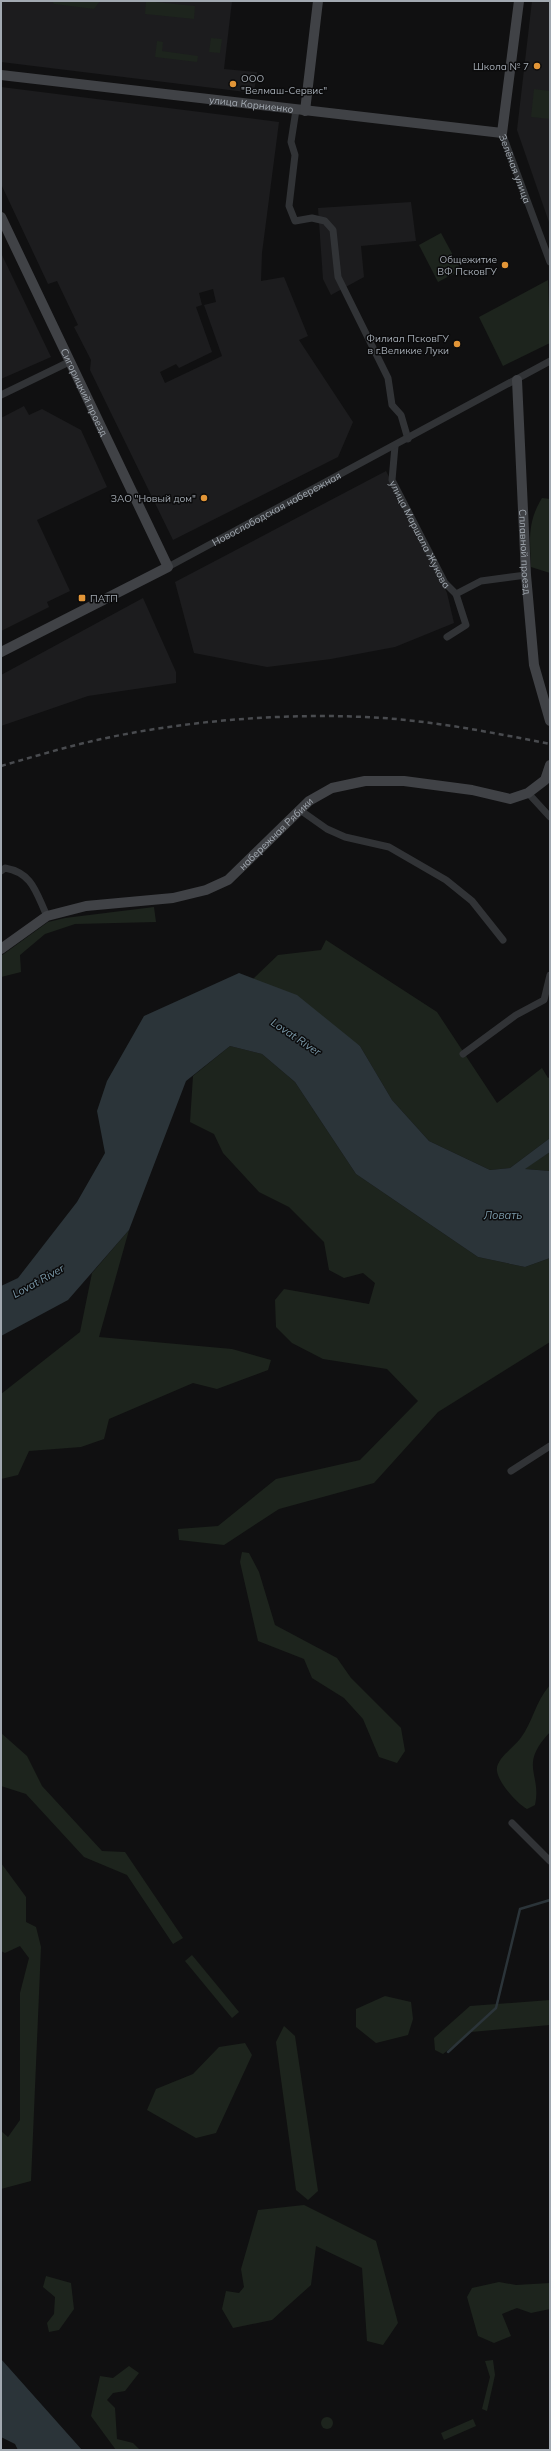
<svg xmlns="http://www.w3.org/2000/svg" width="551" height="2451" font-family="Mulish,sans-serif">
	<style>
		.built { fill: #1c1c1e; fill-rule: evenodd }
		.green { fill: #1d241d }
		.water { fill: #2b3439 }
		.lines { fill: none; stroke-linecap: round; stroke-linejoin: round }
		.stream { stroke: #2b3439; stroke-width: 2.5 }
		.street { stroke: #313336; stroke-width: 7 }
		.secondary { stroke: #404246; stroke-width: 10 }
		.rail { stroke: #494b4f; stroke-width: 2.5; stroke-dasharray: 5 4; stroke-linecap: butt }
		.poi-dot { fill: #e29537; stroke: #0b0b0c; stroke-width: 1.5 }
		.labels { text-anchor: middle; stroke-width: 3; stroke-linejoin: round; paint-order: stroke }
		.poi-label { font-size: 10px; fill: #a2a9b1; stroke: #0b0b0c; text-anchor: end }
		.street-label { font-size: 10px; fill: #a2a9b1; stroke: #0b0b0c }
		.water-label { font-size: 11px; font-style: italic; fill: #7b9aaa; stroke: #0b0b0c }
	</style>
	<rect width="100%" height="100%" fill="#101011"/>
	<!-- built -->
	<g class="built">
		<polygon points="1,1 232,1 224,69 257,72 254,93 1,62"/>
		<polygon points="532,1 550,1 550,225 517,130"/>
		<path d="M1,87L279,122L262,253L261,281L284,277L308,336L299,340L353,422L338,457L173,540L90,370L91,360L74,327L78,325L57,281L48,284L1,184ZM213,289L216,302L204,305L222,356L165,383L160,372L176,364L179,368L212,352L196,307L202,305L199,293Z"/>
		<polygon points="411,202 416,241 361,246 364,277 331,295 323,279 318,208"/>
		<polygon points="1,253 51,357 1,379"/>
		<polygon points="24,406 29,415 42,409 81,430 107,487 37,520 70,591 47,602 49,607 1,631 1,418"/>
		<polygon points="386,471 447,593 454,623 395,647 331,659 267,667 194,653 175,582"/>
		<polygon points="143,598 176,672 176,683 88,696 1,726 1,675"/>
	</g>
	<!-- green -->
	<g class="green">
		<polygon points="52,1 100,1 94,9 54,4"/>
		<polygon points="146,1 195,6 194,19 145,14"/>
		<polygon points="211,38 222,39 220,53 209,52"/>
		<polygon points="157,41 163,42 162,51 198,56 197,62 155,57"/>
		<polygon points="534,89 550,91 550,119 531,117"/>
		<polygon points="441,233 461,270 438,282 419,245"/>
		<polygon points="548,280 550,343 503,366 479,317"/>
		<path d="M542,498L550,499V573L531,567C530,539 527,523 542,498Z"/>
		<polygon points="154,907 156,922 75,924 45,934 20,955 21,972 1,977 1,956 48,922 65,918"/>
		<polygon points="326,940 437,1012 497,1103 542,1068 548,1078 550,1077 550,1138 510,1168 490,1170 429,1141 392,1100 360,1046 253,979 278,955 321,950"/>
		<polygon points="230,1046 262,1054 295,1082 356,1174 478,1257 525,1267 550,1258 550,1342 438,1412 374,1483 279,1509 224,1545 179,1540 178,1529 218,1526 276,1479 360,1460 418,1401 387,1369 323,1359 292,1343 276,1327 275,1300 284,1289 369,1304 375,1283 363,1273 344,1278 329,1270 324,1242 289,1207 259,1192 223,1153 214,1134 190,1122 193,1076"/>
		<polygon points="550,1152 550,1171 524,1169"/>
		<polygon points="129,1230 99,1337 232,1349 271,1360 268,1370 217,1389 193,1383 109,1419 104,1439 81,1447 29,1451 18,1475 1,1479 1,1394 80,1332 92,1273"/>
		<polygon points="242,1552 249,1553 259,1572 275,1625 337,1658 351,1678 401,1728 405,1751 397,1763 379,1757 363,1719 344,1698 312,1678 304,1659 258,1641 240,1562"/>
		<path d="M550,1685V1732C518,1766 542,1773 535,1805L527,1809C517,1803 499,1784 497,1771C495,1760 513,1748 520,1739C533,1722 535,1702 550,1685Z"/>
		<polygon points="1,1733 27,1756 42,1786 102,1851 125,1852 183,1938 173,1944 127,1875 84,1857 26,1794 1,1786"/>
		<polygon points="1,1863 26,1897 26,1922 36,1927 41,1947 31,2181 1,2189 1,2131 8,2137 20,2120 20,1993 29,1958 20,1946 5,1953 1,1951"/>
		<polygon points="192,1955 239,2012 232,2018 185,1961"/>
		<polygon points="385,1996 411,2002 413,2019 408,2035 376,2043 356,2027 356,2009"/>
		<polygon points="550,2000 550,2025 471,2032 443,2054 435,2050 434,2038 470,2006"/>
		<polygon points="284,2026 295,2036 318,2191 308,2200 296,2190 276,2042"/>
		<polygon points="245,2043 252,2055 216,2133 196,2138 147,2110 156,2089 193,2074 219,2047"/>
		<polygon points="304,2205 376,2241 398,2323 383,2345 367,2341 362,2268 316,2246 311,2285 272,2320 233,2328 222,2309 226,2291 239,2293 244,2287 241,2269 258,2210"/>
		<polygon points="46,2276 71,2283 74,2309 59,2330 49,2332 47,2323 54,2314 55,2297 43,2287"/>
		<polygon points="499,2282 516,2285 550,2283 550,2309 531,2313 517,2308 502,2314 511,2336 494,2343 478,2336 467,2297 472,2288"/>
		<polygon points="493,2360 495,2375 487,2411 482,2409 490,2377 485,2361"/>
		<polygon points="129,2366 139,2373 125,2391 113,2393 107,2400 115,2408 117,2439 133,2443 140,2450 116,2450 91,2416 100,2376 113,2378"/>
		<circle cx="327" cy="2423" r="6"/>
		<polygon points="473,2419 476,2426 444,2440 441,2433"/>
	</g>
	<!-- water -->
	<g class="water">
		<polygon points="239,973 297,995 360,1046 392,1100 429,1141 490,1170 510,1168 550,1138 550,1152 525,1169 550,1171 550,1258 525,1267 478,1257 356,1174 295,1082 262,1054 230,1046 186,1081 129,1230 68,1300 1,1336 1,1286 18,1278 77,1202 105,1153 97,1111 107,1081 144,1016"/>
		<polygon points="1,2359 82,2450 18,2450 15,2444 1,2437"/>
	</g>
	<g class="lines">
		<!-- stream -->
		<polyline class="stream" points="448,2052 496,2008 520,1909 550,1900"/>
		<!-- street -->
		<g class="street">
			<polyline points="296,110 291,142 295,155 289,206 295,221 312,218 325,221 333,230 338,277 388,378 392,405 401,415 408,439"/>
			<path id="s1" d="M502,133L550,262"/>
			<polyline points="1,395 69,362"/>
			<path id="s2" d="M395,446L392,480L445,583L456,594"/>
			<path id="s3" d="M168,567L550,361"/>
			<polyline points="447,637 466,625 456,594 481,581 526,575"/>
			<polyline points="528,793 550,817"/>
			<polyline points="300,810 327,829 345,837 389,847 446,880 472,901 503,940"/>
			<path d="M1,871L5,868C33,873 36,893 47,916"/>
			<polyline points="463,1054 516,1015 544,1000 550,975"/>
			<polyline points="511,1471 550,1446"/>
			<polyline points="512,1823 550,1861"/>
		</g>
		<!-- secondary -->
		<g class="secondary">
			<path id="s4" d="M1,75L502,133L519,1"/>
			<polyline points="305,111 318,1"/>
			<path id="s5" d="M1,217L168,567L1,652"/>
			<path id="s6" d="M517,380L526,575L534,665L550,721"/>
			<path id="s7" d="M1,949L47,916L86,906L173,898L206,890L228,880L309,801L332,788L365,781H404L472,790L510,799L528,793L545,780L550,765"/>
		</g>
		<!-- rail -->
		<path class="rail" d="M1,766C33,757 65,747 97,740C186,720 292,712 383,718C439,722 495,733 550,744"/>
	</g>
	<!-- markers -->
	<g class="poi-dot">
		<circle cx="537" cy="66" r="4"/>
		<circle cx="233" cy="84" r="4"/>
		<circle cx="505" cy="265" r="4"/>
		<circle cx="457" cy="344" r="4"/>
		<circle cx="204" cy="498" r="4"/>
		<rect x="78" y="594" width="8" height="8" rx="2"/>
	</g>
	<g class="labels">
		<!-- poi labels -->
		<g class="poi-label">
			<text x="529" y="70">Школа № 7</text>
			<text x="241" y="82" text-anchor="start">ООО<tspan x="241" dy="12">"Велмаш-Сервис"</tspan></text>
			<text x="497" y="263">Общежитие<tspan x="497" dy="12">ВФ ПсковГУ</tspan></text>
			<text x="449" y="342">Филиал ПсковГУ<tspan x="449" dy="12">в г.Великие Луки</tspan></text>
			<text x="196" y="502">ЗАО "Новый дом"</text>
			<text x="90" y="602" text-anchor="start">ПАТП</text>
		</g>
		<!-- street labels -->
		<g class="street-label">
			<text dy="4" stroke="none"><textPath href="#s4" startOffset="252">улица Корниенко</textPath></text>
			<text dy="4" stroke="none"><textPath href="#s1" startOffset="38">Зелёная улица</textPath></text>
			<text dy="4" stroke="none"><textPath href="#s5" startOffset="194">Сигорицкий проезд</textPath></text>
			<text dy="4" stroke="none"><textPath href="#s3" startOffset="123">Новослободская набережная</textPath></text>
			<text dy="4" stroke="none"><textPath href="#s2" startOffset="95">улица Маршала Жукова</textPath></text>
			<text dy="4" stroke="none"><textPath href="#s6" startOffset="172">Сплавной проезд</textPath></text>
			<text dy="4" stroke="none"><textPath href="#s7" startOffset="309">набережная Рябики</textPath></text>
		</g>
		<!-- water labels -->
		<g class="water-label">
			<text transform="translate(296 1037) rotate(34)" y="4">Lovat River</text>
			<text x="503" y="1219">Ловать</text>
			<text transform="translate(38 1281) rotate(-29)" y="4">Lovat River</text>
		</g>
	</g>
	<!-- border -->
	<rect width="551" height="2451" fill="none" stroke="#a2a9b1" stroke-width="4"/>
</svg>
